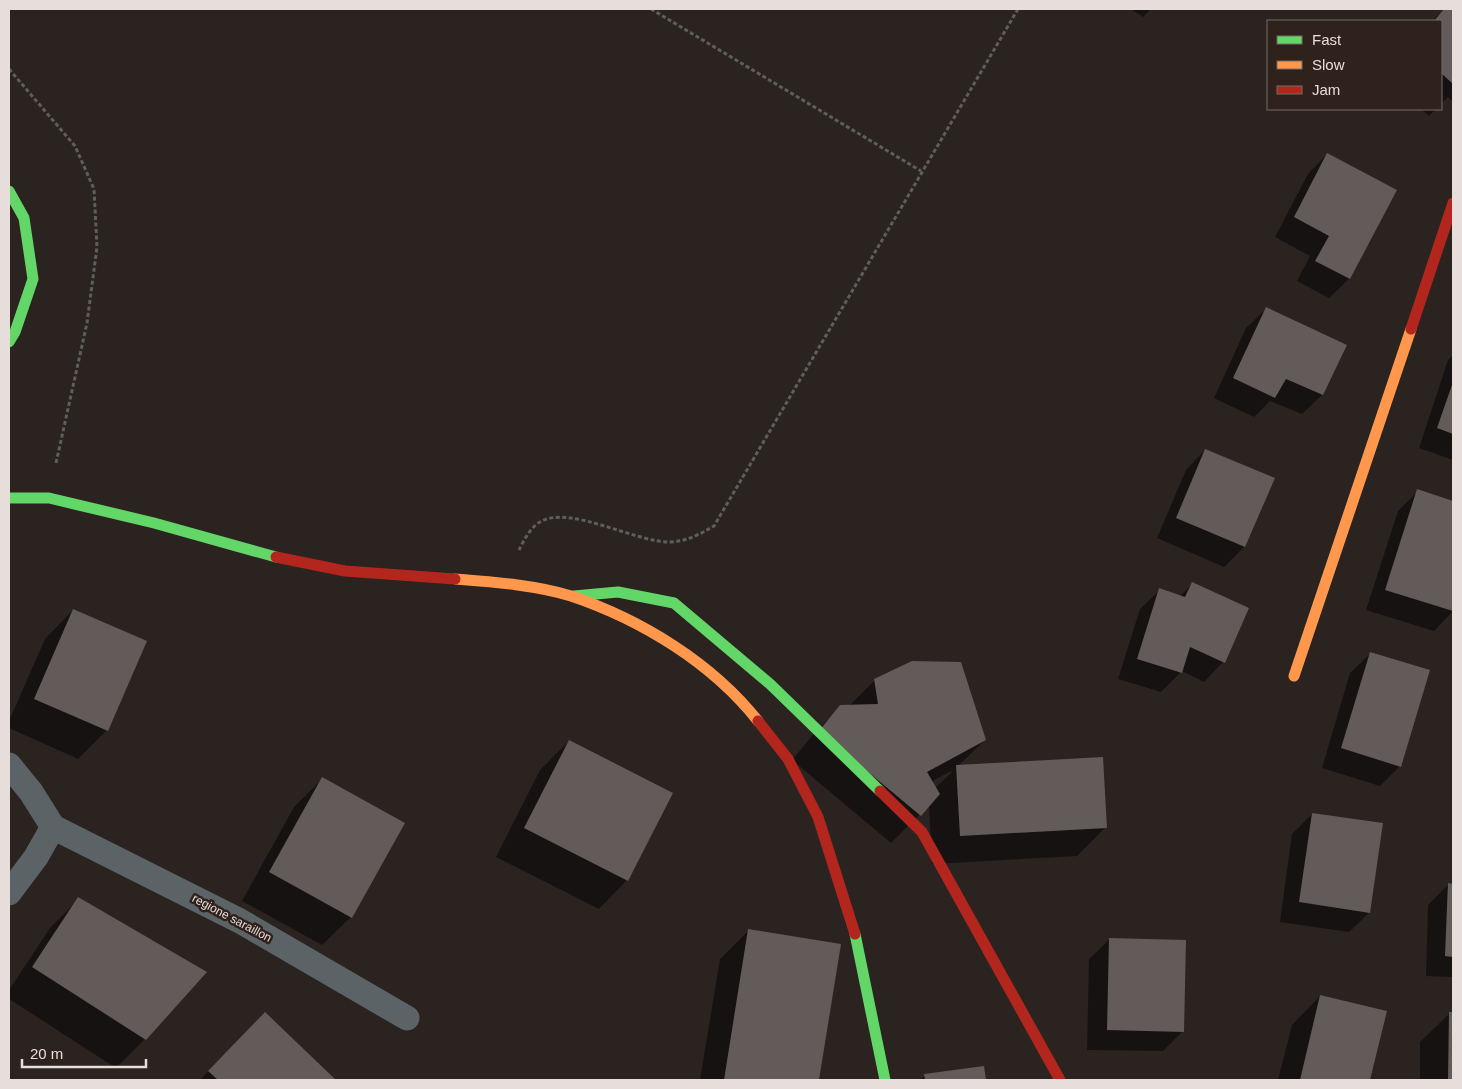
<svg xmlns="http://www.w3.org/2000/svg" width="1462" height="1089" font-family="Helvetica,sans-serif">
	<style>
		.shadow { fill: #0007; fill-rule: evenodd }
		.building { fill: #625b59 }
		.lines { fill: none; stroke-linecap: round; stroke-linejoin: round }
		.path { stroke: #5d5e5e; stroke-width: 3; stroke-dasharray: 4 2.5; stroke-linecap: butt }
		.lane { stroke: #5c6366; stroke-width: 25 }
		.fast { stroke: #63d668; stroke-width: 11 }
		.slow { stroke: #ff974d; stroke-width: 11 }
		.jam { stroke: #b3261e; stroke-width: 11 }
		.labels { text-anchor: middle; stroke-width: 5; stroke-linejoin: round; paint-order: stroke }
		.street-label { font-size: 12px; fill: #e7ddda; stroke: #2f211b }
	</style>
	<rect width="100%" height="100%" fill="#2a2320"/>
	<!-- shadow -->
	<g class="shadow">
		<polygon points="1131,9 1151,9 1143,17"/>
		<polygon points="1445,9 1453,9 1453,102 1448,97 1441,104 1441,21 1432,21"/>
		<polygon points="1421,109 1436,109 1429,116"/>
		<polygon points="1327,154 1349,279 1329,298 1297,281 1310,256 1275,237 1308,174"/>
		<polygon points="1266,309 1345,346 1322,395 1302,414 1270,401 1254,417 1214,398 1246,328"/>
		<polygon points="1453,355 1453,460 1419,448 1448,360"/>
		<polygon points="1205,450 1273,479 1244,547 1224,567 1157,538 1186,470"/>
		<polygon points="1418,491 1453,502 1453,611 1434,631 1366,610 1398,511"/>
		<polygon points="1192,584 1223,662 1204,682 1182,671 1161,692 1118,679 1140,609 1160,590 1180,596"/>
		<polygon points="73,610 107,730 78,759 9,728 9,721 45,639"/>
		<polygon points="1370,654 1400,766 1380,786 1322,768 1350,673"/>
		<path d="M875,680L985,740L958,766L1106,827L1077,856L932,864L929,805L891,843L792,760L812,736L840,707L849,706ZM951,771L952,772L935,788L931,782Z"/>
		<polygon points="569,741 627,880 599,909 496,857 540,770"/>
		<polygon points="322,779 351,917 322,945 242,901 294,807"/>
		<polygon points="1312,814 1369,913 1349,932 1280,922 1292,834"/>
		<polygon points="1448,885 1453,885 1453,977 1426,976 1428,905"/>
		<polygon points="79,899 145,1039 116,1068 9,999 9,990 50,928"/>
		<polygon points="749,930 840,945 818,1080 700,1080 720,959"/>
		<polygon points="1109,940 1183,1031 1163,1051 1087,1050 1089,959"/>
		<polygon points="1320,996 1385,1012 1369,1080 1278,1080 1292,1025"/>
		<polygon points="265,1013 334,1080 200,1080"/>
		<polygon points="1449,1014 1453,1014 1453,1080 1420,1080 1420,1042"/>
		<polygon points="983,1067 984,1080 920,1080 925,1076"/>
	</g>
	<!-- building -->
	<g class="building">
		<polygon points="1444,9 1453,9 1453,84 1441,73 1441,21 1434,21"/>
		<polygon points="1327,153 1397,190 1350,279 1315,261 1329,236 1294,217"/>
		<polygon points="1266,307 1347,345 1323,395 1286,379 1275,398 1233,378"/>
		<polygon points="1453,382 1453,434 1437,428"/>
		<polygon points="1205,449 1275,478 1245,547 1176,518"/>
		<polygon points="1417,489 1453,501 1453,611 1385,590"/>
		<polygon points="1192,582 1249,608 1225,663 1190,647 1182,673 1137,659 1159,588 1185,597"/>
		<polygon points="73,609 147,641 108,731 34,699"/>
		<polygon points="1370,652 1430,670 1401,767 1341,748"/>
		<polygon points="912,661 961,662 986,740 927,772 940,794 921,816 819,731 840,705 878,704 874,679"/>
		<polygon points="569,740 673,793 628,881 524,828"/>
		<polygon points="1103,757 1107,828 960,836 956,765"/>
		<polygon points="322,777 405,823 352,918 269,872"/>
		<polygon points="1312,813 1383,823 1370,913 1299,902"/>
		<polygon points="1448,883 1453,884 1453,957 1445,956"/>
		<polygon points="78,897 207,972 146,1040 32,967"/>
		<polygon points="748,929 841,944 819,1080 724,1080"/>
		<polygon points="1109,938 1186,940 1184,1032 1107,1030"/>
		<polygon points="1320,995 1387,1011 1370,1080 1300,1080"/>
		<polygon points="265,1012 336,1080 218,1080 208,1071"/>
		<polygon points="1449,1012 1453,1012 1453,1080 1448,1080"/>
		<polygon points="984,1066 986,1080 925,1080 924,1074"/>
	</g>
	<g class="lines">
		<!-- path -->
		<g class="path">
			<polyline points="651,9 921,171"/>
			<polyline points="9,69 75,146 94,189 97,247 87,323 56,463"/>
			<path d="M519,550C524,540 530,528 540,522C569,504 636,543 671,542C688,541 700,534 714,526L1018,9"/>
		</g>
		<!-- lane -->
		<g class="lane">
			<polyline points="9,765 31,792 53,827 240,921 407,1018"/>
			<polyline points="9,893 36,857 53,827"/>
		</g>
		<!-- fast -->
		<g class="fast">
			<polyline points="9,191 24,218 33,279 15,332 9,342"/>
			<polyline points="9,498 49,498 154,523 276,557"/>
			<polyline points="574,596 618,592 674,603 770,684 880,791"/>
			<polyline points="855,934 885,1080"/>
		</g>
		<!-- slow -->
		<g class="slow">
			<path d="M455,579C492,582 536,585 571,596C642,620 712,663 758,721"/>
			<polyline points="1294,676 1411,329"/>
		</g>
		<!-- jam -->
		<g class="jam">
			<polyline points="1411,329 1453,203"/>
			<polyline points="276,557 345,571 455,579"/>
			<polyline points="758,721 788,759 818,817 855,934"/>
			<polyline points="880,791 922,832 1060,1080"/>
		</g>
	</g>
	<g class="labels">
		<!-- street labels -->
		<g class="street-label">
			<text transform="translate(232 918) rotate(28)" y="4">regione saraillon</text>
		</g>
	</g>
	<!-- border -->
	<rect width="1462" height="1089" fill="none" stroke="#e7ddda" stroke-width="20"/>
	<!-- legend -->
	<rect x="1267" y="20" width="175" height="90" fill="#2f211b" stroke="#796c67"/>
	<rect x="1277" y="36" width="25" height="8" fill="#63d668" stroke="#796c67"/>
	<text x="1312" y="45" font-size="15" fill="#e7ddda">Fast</text>
	<rect x="1277" y="61" width="25" height="8" fill="#ff974d" stroke="#796c67"/>
	<text x="1312" y="70" font-size="15" fill="#e7ddda">Slow</text>
	<rect x="1277" y="86" width="25" height="8" fill="#b3261e" stroke="#796c67"/>
	<text x="1312" y="95" font-size="15" fill="#e7ddda">Jam</text>
	<!-- scale -->
	<path d="M22 1059v8h124v-8" fill="none" stroke="#e7ddda" stroke-width="2.5"/>
	<text x="30" y="1059" font-size="15" fill="#e7ddda" stroke="#2f211b" stroke-width="4" paint-order="stroke">20 m</text>
</svg>
